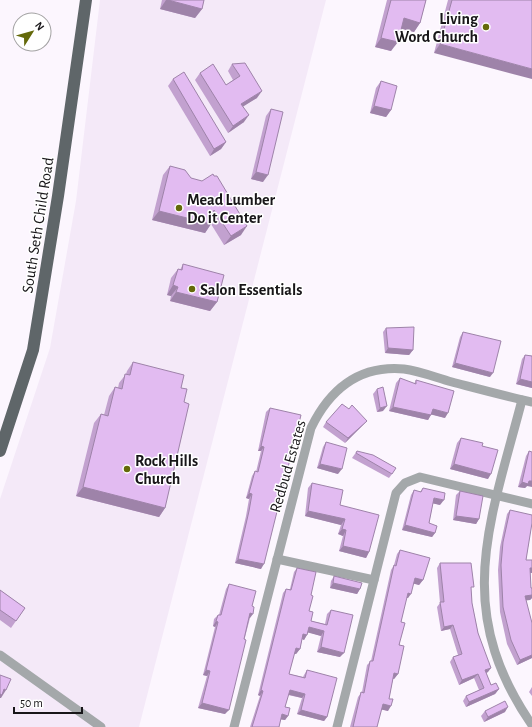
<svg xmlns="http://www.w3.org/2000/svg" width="532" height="727" font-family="'Alegreya Sans',sans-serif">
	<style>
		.built { fill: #f4e9f8 }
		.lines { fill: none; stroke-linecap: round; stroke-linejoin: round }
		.minor { stroke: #a4a8aa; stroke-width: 9 }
		.primary { stroke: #5f6669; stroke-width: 12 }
		.wall { fill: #c2a1cf }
		.shaded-wall { fill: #9e83a9 }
		.building { fill: #e2bbf1; stroke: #9e83a9 }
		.poi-dot { fill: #64690a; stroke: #fff; stroke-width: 1.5 }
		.labels { text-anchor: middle; stroke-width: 3; stroke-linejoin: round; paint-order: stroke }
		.poi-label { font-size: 16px; font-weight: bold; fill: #181619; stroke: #fff; text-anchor: start }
		.street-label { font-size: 16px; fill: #181619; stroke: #fff }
	</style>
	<rect width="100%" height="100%" fill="#fcf6fe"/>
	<!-- built -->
	<polygon class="built" points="100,0 326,0 139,727 0,727 0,499 50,348 76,201"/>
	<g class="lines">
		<!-- minor -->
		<g class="minor">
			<path d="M522,400C490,523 452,609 532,725"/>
			<polyline points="277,559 374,580"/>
			<polyline points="0,655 101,727"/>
			<path d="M234,727L311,428C330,389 359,365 404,369C420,371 437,378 452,382C479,389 505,396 532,402"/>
			<polyline points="337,727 396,493 405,483 420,477 532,504"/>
		</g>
		<!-- primary -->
		<polyline class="primary" points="0,451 33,350 58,196 86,0"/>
	</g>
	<!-- wall -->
	<g class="wall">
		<polygon points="162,0 204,0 202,9 195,18 160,9"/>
		<polygon points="387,0 426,0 420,23 414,32 401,28 391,51 375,47"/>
		<polygon points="448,0 532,0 434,53"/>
		<polygon points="232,64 257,98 243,106 244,122 228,133 195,80 200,73 226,85 233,80 228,71"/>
		<polygon points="173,79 226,142 221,149 210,156 168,86"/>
		<polygon points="381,81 391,110 386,117 370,113 376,88"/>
		<polygon points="271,109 263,182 251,179 266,116"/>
		<polygon points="170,166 241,235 224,245 211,224 205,233 152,220 163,175"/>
		<polygon points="183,264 217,302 210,311 170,301 171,296 167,295 171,278 178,269 180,270"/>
		<polygon points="386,328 413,350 409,355 385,353 383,332"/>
		<polygon points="463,332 490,377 452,367 460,337"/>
		<polygon points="525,355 532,356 532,388 516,384 522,359"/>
		<polygon points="133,362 181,388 184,402 165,508 159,517 76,496 94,423 101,414 104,415 109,396 115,387 118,388 119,383 126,374 127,371"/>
		<polygon points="400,378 414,384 416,380 445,418 431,414 428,420 389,411 396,383"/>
		<polygon points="377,389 383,411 377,412 373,394"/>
		<polygon points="270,408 261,569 235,563 246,516 249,499 246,498 252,476 255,471 256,472 261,451 258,451 266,412"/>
		<polygon points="349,409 367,421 345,443 323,427 326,422"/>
		<polygon points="461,438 482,446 488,479 450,469 457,443"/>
		<polygon points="326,442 338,474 317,468 323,447"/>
		<polygon points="357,451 392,474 389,478 352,458"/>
		<polygon points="529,451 527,486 525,488 518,487 526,456"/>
		<polygon points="312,483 340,505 369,552 366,558 339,551 343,536 338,534 341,525 305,516 308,488"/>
		<polygon points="423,488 440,505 433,503 429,523 435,533 432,537 402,530 411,495 414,490 420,492"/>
		<polygon points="460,491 479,519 476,524 453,520 456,495"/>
		<polygon points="510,510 531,528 526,560 532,560 532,573 530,573 531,588 532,588 532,598 530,600 526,600 532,658 517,665 507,644 500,612 498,570 500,547 507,514"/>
		<polygon points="400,550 423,580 419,585 413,583 408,598 406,598 401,622 398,674 394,679 393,678 389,699 388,711 381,709 377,727 350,727 358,697 362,692 367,665 371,661 391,570 394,565 397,554"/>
		<polygon points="440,563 471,591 472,603 478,633 488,672 486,673 491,685 499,689 495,694 466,707 463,701 466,696 479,690 474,678 459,685 450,662 453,657 458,655 450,629 441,631 437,607 440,603 437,568"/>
		<polygon points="297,568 311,595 309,611 311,621 325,624 327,614 331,610 340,657 317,652 321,636 308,632 304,640 302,639 300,649 296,654 294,653 289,674 303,677 304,675 307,670 327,717 324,721 297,714 302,698 288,695 285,707 288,716 285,720 280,719 279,727 250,727 260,696 258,695 283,593 286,589 290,589 294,572"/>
		<polygon points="334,576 360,589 357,594 330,588 331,581"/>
		<polygon points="229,584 250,618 225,714 198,708 207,676 203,675 215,627 213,626 214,619 218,615 219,615 226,589"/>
		<polygon points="0,590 25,608 11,628 0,620"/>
		<polygon points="532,687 532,696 529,692"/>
		<polygon points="485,711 505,712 484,722 481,716"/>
	</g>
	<!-- shaded-wall -->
	<g class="shaded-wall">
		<polygon points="166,0 168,0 202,9 195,18 160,9"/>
		<polygon points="404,18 420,23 414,32 398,28"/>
		<polygon points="381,38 398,42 391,51 375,47"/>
		<polygon points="440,44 532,69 532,79 434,53"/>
		<polygon points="262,91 257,98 236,111 241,104"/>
		<polygon points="374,106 391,110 386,117 370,113"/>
		<polygon points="249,115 244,122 228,133 233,126"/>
		<polygon points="226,142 221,149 210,156 214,149"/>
		<polygon points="256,172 268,175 263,182 251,179"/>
		<polygon points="159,211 211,224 205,233 152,220"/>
		<polygon points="247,226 241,235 224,245 231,236"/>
		<polygon points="173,285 178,287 171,296 167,295"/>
		<polygon points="176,292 217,302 210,311 170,301"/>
		<polygon points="388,348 413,350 409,355 385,353"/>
		<polygon points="455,363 493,373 490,377 452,367"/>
		<polygon points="520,379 532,382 532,388 516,384"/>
		<polygon points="387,406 383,411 377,412 380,408"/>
		<polygon points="393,407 431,415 428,420 389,411"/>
		<polygon points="433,409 448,413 445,418 429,414"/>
		<polygon points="367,421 345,443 348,438"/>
		<polygon points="261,446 264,447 261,451 258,451"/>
		<polygon points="320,464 342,469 338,474 317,468"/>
		<polygon points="454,464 491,474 488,479 450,469"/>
		<polygon points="529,481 532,481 532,487 527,486 525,488 518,487 522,482"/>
		<polygon points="83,487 165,508 159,517 76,496"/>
		<polygon points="249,493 252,494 249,499 246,498"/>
		<polygon points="434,498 444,500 440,505 431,503"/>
		<polygon points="308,511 345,519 341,525 305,516"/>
		<polygon points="456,516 479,519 476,524 453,520"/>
		<polygon points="405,525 435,533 432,537 402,530"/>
		<polygon points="342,529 346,530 343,536 338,534"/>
		<polygon points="343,546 369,552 366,558 339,551"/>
		<polygon points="238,559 264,564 261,569 235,563"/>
		<polygon points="530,568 532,568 532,573 526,572"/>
		<polygon points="415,578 423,580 419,585 411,583"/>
		<polygon points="333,583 360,589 357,594 330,588"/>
		<polygon points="408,593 411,594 408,598 405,598"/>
		<polygon points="532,595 532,598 530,600 522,601 525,596"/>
		<polygon points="250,613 253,614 250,618 247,618"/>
		<polygon points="216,621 218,622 215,627 213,626"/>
		<polygon points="453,625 450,629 441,631 444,627"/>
		<polygon points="309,627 324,631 321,636 306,632"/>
		<polygon points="303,634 307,635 304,640 300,638"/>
		<polygon points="321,647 344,653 340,657 317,652"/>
		<polygon points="296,648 300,649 296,654 292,653"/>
		<polygon points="532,655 532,658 517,665 520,660"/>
		<polygon points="491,668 488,672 482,675 485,670"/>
		<polygon points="206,670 210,671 207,676 203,675"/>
		<polygon points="394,673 398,674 394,679 391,678"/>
		<polygon points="478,674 474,678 459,685 462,680"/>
		<polygon points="4,689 6,690 1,698 0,698 0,694"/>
		<polygon points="499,689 495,694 466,707 469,702"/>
		<polygon points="261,690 263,691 260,696 258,695"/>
		<polygon points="290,690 305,694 302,698 286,694"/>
		<polygon points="202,703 229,710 225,714 198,708"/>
		<polygon points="383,704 391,706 388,711 379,709"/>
		<polygon points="508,707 505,712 484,722 488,717"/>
		<polygon points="301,710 327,717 324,721 297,714"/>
		<polygon points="282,714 288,716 285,720 278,719"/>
	</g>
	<!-- building -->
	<g class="building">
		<polygon points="168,0 204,0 202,9"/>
		<polygon points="391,0 426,0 420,23 404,18 398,42 381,38"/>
		<polygon points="452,0 532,0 532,69 440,44"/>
		<polygon points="245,63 262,91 241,104 249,115 233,126 200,73 213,64 226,85 240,76 232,64"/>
		<polygon points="184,72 226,142 214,149 173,79"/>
		<polygon points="381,81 397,86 391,110 374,106"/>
		<polygon points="271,109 283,112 268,175 256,172"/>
		<polygon points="170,166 185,170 191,178 202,181 213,174 214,176 217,176 247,226 231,236 214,210 211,224 159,211"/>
		<polygon points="183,264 224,275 217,302 176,292 178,287 173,285 178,269 182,270"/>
		<polygon points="414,327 413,350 388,348 386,328"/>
		<polygon points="463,332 501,341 493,373 455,363"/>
		<polygon points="525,355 532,356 532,382 520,379"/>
		<polygon points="133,362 184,375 181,388 187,389 184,402 189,404 165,508 83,487 101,414 108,416 115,387 122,389 125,374 130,375"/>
		<polygon points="400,378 416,384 416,380 454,391 448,413 433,409 431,415 393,407"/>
		<polygon points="383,387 387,406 380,408 377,389"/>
		<polygon points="342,404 349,409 352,405 367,421 348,438 326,422"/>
		<polygon points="270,408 301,415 264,564 238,559 249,511 252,494 249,493 255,471 258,472 264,447 261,446"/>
		<polygon points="461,438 483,443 482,446 498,450 491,474 454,464"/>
		<polygon points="326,442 347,448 342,469 320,464"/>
		<polygon points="357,451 373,455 396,468 392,474 356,453"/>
		<polygon points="529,451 532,452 532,481 529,481 528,484 522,482"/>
		<polygon points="312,483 343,490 340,505 379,515 369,552 343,546 346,530 342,529 345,519 308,511"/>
		<polygon points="423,488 445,493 444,500 434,498 429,523 437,526 435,533 405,525 414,490 421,492"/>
		<polygon points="460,491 483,496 479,519 456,516"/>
		<polygon points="510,510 532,515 532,523 526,560 532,560 532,568 530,568 531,588 532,588 532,595 525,596 532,623 532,655 520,660 511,640 503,607 501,565 503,542"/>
		<polygon points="400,550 430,558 423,580 415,578 411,594 408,593 401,622 405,623 399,645 404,646 398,674 394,673 389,699 393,699 391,706 383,704 377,727 353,727 361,692 364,693 370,661 373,661 394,565 396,566"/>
		<polygon points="440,563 471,563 474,587 471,587 472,603 478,633 491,668 485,670 491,685 496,683 499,689 469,702 466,696 484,688 478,674 462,680 453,657 462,654 453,625 444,627 440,602 444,602"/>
		<polygon points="297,568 316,572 311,595 313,596 309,611 313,612 311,621 327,625 331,610 353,615 344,653 321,647 324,631 309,627 307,635 303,634 300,649 296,648 289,674 305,678 307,670 337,678 327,717 301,710 305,694 290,690 285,707 290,708 288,716 282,714 279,727 252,727 263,691 261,690 286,589 291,590"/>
		<polygon points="334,576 362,583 360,589 333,583"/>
		<polygon points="229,584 256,591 252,606 254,607 253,614 250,613 244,639 246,640 229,710 202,703 210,671 206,670 218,622 216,621 218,615 221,615"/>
		<polygon points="0,590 25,608 16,621 0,610"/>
		<polygon points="0,675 11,679 6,690 4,689 2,695 0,694"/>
		<polygon points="505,701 508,707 488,717 485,711"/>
	</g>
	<!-- markers -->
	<g class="poi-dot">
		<circle cx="486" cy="27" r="4"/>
		<circle cx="179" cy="208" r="4"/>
		<circle cx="192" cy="289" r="4"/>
		<circle cx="127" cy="469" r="4"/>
	</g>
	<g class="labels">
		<!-- poi labels -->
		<g class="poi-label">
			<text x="478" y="24" text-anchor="end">Living<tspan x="478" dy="18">Word Church</tspan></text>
			<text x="187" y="205">Mead Lumber<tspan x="187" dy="18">Do it Center</tspan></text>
			<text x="200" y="295">Salon Essentials</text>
			<text x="135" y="466">Rock Hills<tspan x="135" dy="18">Church</tspan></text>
		</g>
		<!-- street labels -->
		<g class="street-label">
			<text transform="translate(37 225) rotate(-81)" y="6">South Seth Child Road</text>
			<text transform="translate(287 466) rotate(-74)" y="6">Redbud Estates</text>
		</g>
	</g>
	<!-- north arrow -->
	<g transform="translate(32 32) rotate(53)"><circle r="19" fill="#ffffff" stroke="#a3a2a3"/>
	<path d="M0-3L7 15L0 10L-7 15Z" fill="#64690a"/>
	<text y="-6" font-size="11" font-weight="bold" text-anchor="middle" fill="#181619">N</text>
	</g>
	<!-- scale -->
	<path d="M14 707v6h68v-6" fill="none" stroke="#181619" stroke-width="2"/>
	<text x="20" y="707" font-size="12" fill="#181619" stroke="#ffffff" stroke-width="3" paint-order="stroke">50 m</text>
</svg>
